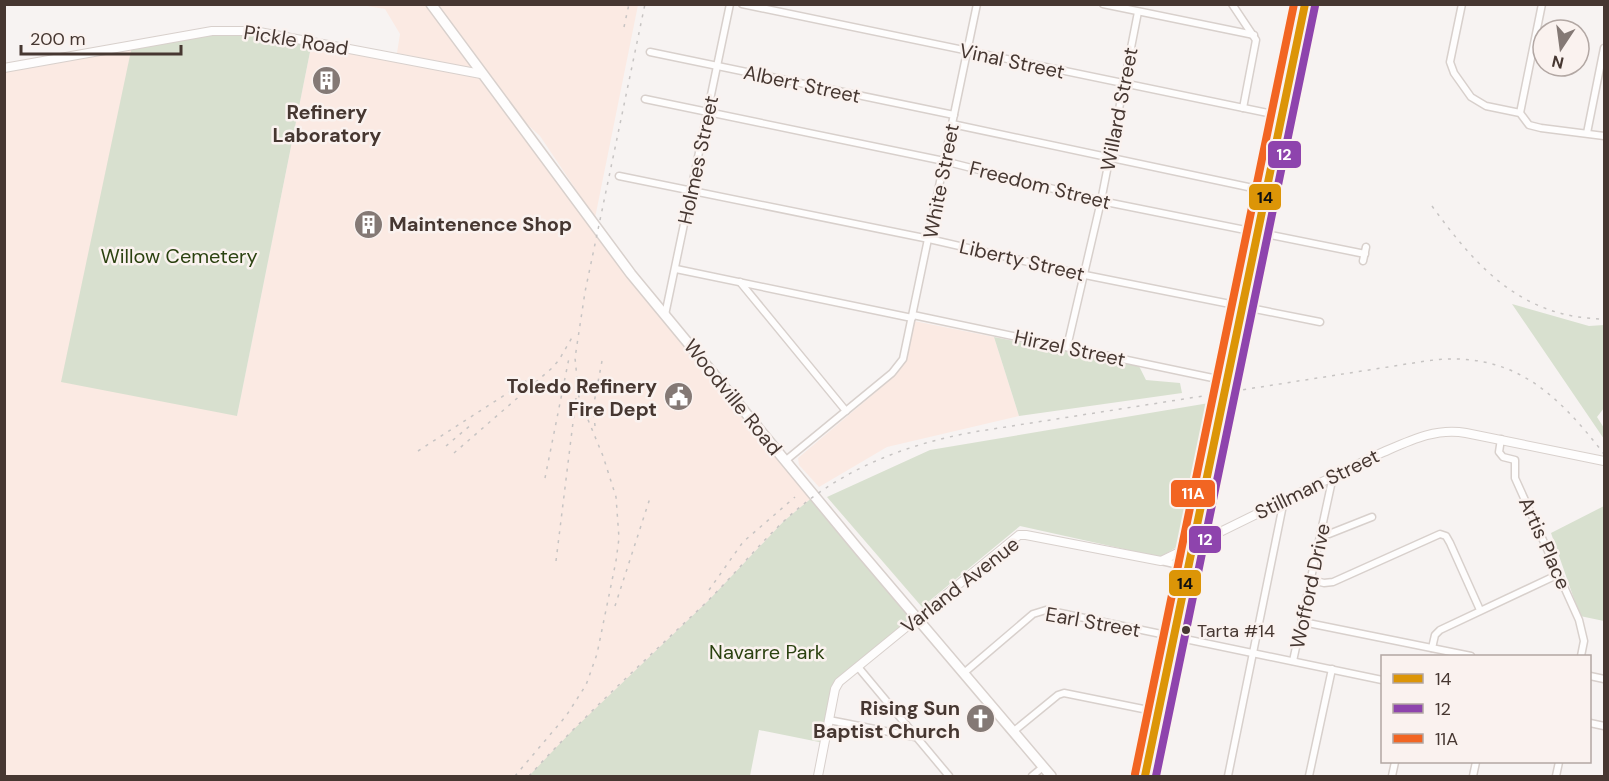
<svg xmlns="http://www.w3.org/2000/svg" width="1609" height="781" font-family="'DM Sans',sans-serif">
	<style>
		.built { fill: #fbeae3 }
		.green { fill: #d8e0cf }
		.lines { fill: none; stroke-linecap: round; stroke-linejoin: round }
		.minor-casing { stroke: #d8d0cc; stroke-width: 9 }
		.tertiary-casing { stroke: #d8d0cc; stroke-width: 10 }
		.primary-casing { stroke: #d8d0cc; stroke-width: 12 }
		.minor { stroke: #fefdfd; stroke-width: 6 }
		.tertiary { stroke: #fefdfd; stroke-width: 8 }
		.primary { stroke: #fefdfd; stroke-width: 9 }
		.rail { stroke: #c7c4c3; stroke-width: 1.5; stroke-dasharray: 3 6; stroke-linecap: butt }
		.bus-1-casing { stroke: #faf2ef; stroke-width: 12 }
		.bus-2-casing { stroke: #faf2ef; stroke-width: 12 }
		.bus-3-casing { stroke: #faf2ef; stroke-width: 12 }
		.bus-1 { stroke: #dc9507; stroke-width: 8 }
		.bus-2 { stroke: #8e44ad; stroke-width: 8 }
		.bus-3 { stroke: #f26522; stroke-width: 8 }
		.bus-dot { fill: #463731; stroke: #faf2ef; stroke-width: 2 }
		.labels { text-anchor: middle; stroke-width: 5; stroke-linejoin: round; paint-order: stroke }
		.bus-label { font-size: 18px; fill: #463731; stroke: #faf2ef; text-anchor: start }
		.street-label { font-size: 20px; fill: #463731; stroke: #faf2ef }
		.poi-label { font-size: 20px; font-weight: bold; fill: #463731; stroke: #faf2ef; text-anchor: end }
		.park-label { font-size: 20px; fill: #2b4210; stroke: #faf2ef }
		.line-badge { stroke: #faf2ef; stroke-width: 2 }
		.badge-label { font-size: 16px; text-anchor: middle; font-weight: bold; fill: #fff }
		.pale-badge-label { font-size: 16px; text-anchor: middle; font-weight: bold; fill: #111 }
	</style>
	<rect width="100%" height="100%" fill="#f7f3f2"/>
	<!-- built -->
	<g class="built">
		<polygon points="361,5 638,5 595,218 540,136 501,100 598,231 814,496 784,521 709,600 613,692 529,776 5,776 5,68 132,46 237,416 312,42 471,72 466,67 397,53 400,34 385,9"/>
		<polygon points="914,321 994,337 1019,416 887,447 819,487 799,465 798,458 896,375 906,361"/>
	</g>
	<!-- green -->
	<g class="green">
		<polygon points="235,30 312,42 237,416 61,382 132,46"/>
		<polygon points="1512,304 1589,326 1604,325 1604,408 1597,417 1604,428 1604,439"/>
		<polygon points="994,337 1139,366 1146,380 1180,383 1182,393 1019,416"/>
		<polygon points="1215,402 1187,541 1160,557 1020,526 922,607 827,497 930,450"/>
		<polygon points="814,496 918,617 839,682 824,743 759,730 750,776 529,776 572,731 709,600 784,521"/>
		<polygon points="1604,506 1604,621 1580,616 1551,533"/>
	</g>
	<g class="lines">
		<defs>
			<g id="minor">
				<polyline points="742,4 1282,116"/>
				<polyline points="1103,4 1254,35"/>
				<polyline points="1232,4 1256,40 1243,108"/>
				<polyline points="1462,4 1450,62 1454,73 1471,97 1486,106 1520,113 1529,125 1541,128 1604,136"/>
				<polyline points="650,52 954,115"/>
				<polyline points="645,99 944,161 1101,201 1365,254"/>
				<polyline points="1520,113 1542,4"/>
				<polyline points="952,124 1267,191"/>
				<polyline points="1587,133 1604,48"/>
				<polyline points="619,176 929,239 1085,275 1320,322"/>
				<polyline points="1363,261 1366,247"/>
				<polyline points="676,269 912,318"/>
				<polyline points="740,282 846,411"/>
				<polyline points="665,315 730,4"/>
				<polyline points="913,315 1227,381"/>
				<polyline points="1067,347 1101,201 1138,12"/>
				<polyline points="1501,439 1499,452 1503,457 1515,460 1515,478 1579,620 1584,641 1581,656"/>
				<polyline points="785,461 892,373 903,359 977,4"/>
				<polyline points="1322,533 1329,534 1372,517"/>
				<polyline points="1161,561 1188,567"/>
				<polyline points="1312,580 1324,583 1333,582 1440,534 1446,536 1450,543 1480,610"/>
				<polyline points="1303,622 1471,656"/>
				<polyline points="1432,648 1435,635 1440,630 1559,574"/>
				<polyline points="1293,661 1333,476"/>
				<polyline points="858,667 949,776"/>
				<polyline points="965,672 1033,614 1046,610 1382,680"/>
				<polyline points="1590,676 1604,679"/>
				<polyline points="829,720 915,737"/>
				<polyline points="1590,723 1604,726"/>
				<polyline points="1014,731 1058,695 1064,693 1158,712"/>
				<polyline points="1032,776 1043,767"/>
				<polyline points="1228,776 1284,500"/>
				<polyline points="1309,776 1332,669"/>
				<polyline points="1392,776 1395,762"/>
				<polyline points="1473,776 1476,762"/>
				<polyline points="1556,776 1559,762"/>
			</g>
			<g id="tertiary">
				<polyline points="1303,15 1305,4"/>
				<polyline points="4,68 212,31 254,31 481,74"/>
				<path d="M818,776L835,689L839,682L1019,535H1026L1161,561L1379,454C1407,442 1435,427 1466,433L1604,461"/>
				<polyline points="1145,776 1300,29"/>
			</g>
			<polyline id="primary" points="431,4 631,274 859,550 1051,776"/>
		</defs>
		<!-- minor casing -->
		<use href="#minor" class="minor-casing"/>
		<!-- tertiary casing -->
		<use href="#tertiary" class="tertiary-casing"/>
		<!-- primary casing -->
		<use href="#primary" class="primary-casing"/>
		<!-- minor -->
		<use href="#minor" class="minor"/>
		<!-- tertiary -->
		<use href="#tertiary" class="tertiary"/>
		<!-- primary -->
		<use href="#primary" class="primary"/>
		<!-- rail -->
		<g class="rail">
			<polyline points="624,27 629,4"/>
			<path d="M1432,206C1477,268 1522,318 1604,319"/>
			<polyline points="595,426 593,408 602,361"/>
			<polyline points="446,446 472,424"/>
			<polyline points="418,451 531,378"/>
			<polyline points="454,453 552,368 559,360 574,334"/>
			<polyline points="545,478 569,358"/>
			<polyline points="556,561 576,398"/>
			<polyline points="709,590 743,542 795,497"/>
			<polyline points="615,606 650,498"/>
			<polyline points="515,776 566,716 586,685 597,654 616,561 619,538 616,497 603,456 579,398 575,358 585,292 645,4"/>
			<path d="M529,776C581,719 639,666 695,613C727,584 753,550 784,521C838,470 907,443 980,431L1426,361C1511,349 1556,392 1604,454"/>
		</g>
		<defs>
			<polyline id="bus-1" points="1145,776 1305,4"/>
			<polyline id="bus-2" points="1156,776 1315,6"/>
			<polyline id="bus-3" points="1135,774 1294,4"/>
		</defs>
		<!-- bus-1 casing -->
		<use href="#bus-1" class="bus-1-casing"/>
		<!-- bus-2 casing -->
		<use href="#bus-2" class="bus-2-casing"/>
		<!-- bus-3 casing -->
		<use href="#bus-3" class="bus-3-casing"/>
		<!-- bus-1 -->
		<use href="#bus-1" class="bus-1"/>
		<!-- bus-2 -->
		<use href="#bus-2" class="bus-2"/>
		<!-- bus-3 -->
		<use href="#bus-3" class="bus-3"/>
	</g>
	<!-- icons -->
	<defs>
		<symbol id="building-disc" viewBox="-11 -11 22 22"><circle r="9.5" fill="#847975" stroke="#faf2ef"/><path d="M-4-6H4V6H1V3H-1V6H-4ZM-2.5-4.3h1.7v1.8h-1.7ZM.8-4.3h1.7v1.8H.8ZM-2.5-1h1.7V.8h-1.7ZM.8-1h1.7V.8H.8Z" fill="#fff"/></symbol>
		<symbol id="civic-disc" viewBox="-11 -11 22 22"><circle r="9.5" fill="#847975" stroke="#faf2ef"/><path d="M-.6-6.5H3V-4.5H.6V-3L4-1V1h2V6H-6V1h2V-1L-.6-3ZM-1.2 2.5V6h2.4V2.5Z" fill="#fff"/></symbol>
		<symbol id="church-disc" viewBox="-11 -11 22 22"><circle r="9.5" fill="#847975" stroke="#faf2ef"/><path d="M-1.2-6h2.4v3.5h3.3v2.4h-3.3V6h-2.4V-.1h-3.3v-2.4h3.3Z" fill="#fff"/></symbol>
	</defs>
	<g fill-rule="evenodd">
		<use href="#building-disc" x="310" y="64" width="33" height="33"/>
		<use href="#building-disc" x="352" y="208" width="33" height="33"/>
		<use href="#civic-disc" x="662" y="380" width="33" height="33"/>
		<use href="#church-disc" x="964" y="702" width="33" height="33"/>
	</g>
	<!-- markers -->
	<circle class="bus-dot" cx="1186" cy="630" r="5"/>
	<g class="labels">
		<!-- bus labels -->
		<g class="bus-label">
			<text x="1197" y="637">Tarta #14</text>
		</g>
		<!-- street labels -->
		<g class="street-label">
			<text transform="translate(296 40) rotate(9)" y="7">Pickle Road</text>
			<text transform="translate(1012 61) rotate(12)" y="7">Vinal Street</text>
			<text transform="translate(802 84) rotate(12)" y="7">Albert Street</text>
			<text transform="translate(1119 109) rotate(-79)" y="7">Willard Street</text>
			<text transform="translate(698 160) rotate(-78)" y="7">Holmes Street</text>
			<text transform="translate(941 181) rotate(-79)" y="7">White Street</text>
			<text transform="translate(1040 185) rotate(14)" y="7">Freedom Street</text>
			<text transform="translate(1022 260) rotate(13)" y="7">Liberty Street</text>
			<text transform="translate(1070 348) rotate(12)" y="7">Hirzel Street</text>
			<text transform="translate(733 397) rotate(51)" y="7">Woodville Road</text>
			<text transform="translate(1317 484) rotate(-26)" y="7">Stillman Street</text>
			<text transform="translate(1545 543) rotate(66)" y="7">Artis Place</text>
			<text transform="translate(960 585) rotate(-38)" y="7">Varland Avenue</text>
			<text transform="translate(1310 586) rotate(-78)" y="7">Wofford Drive</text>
			<text transform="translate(1093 622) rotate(10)" y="7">Earl Street</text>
		</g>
		<!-- poi labels -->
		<g class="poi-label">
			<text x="327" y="119" text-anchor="middle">Refinery<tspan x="327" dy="23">Laboratory</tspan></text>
			<text x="389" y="231" text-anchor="start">Maintenence Shop</text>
			<text x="657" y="393">Toledo Refinery<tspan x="657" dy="23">Fire Dept</tspan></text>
			<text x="960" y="715">Rising Sun<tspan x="960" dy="23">Baptist Church</tspan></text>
		</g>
		<!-- park labels -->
		<g class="park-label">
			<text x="179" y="263">Willow Cemetery</text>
			<text x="767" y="659">Navarre Park</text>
		</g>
	</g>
	<g class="line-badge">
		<rect x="1267" y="140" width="35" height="29" rx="6" fill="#8e44ad"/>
		<rect x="1248" y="183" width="34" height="28" rx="6" fill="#dc9507"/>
		<rect x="1170" y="479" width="46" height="29" rx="6" fill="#f26522"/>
		<rect x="1188" y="525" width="34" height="29" rx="6" fill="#8e44ad"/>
		<rect x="1168" y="569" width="34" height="28" rx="6" fill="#dc9507"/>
	</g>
	<g class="badge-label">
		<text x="1284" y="160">12</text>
		<text x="1193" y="499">11A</text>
		<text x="1205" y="545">12</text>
	</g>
	<g class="pale-badge-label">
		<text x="1265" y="203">14</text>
		<text x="1185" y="589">14</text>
	</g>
	<!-- border -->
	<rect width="1609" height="781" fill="none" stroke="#463731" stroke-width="12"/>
	<!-- legend -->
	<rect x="1381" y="655" width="210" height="108" fill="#faf2ef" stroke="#b2a7a3" stroke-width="1.5"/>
	<rect x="1393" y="674" width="30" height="9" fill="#dc9507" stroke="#b2a7a3" stroke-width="1.5"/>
	<text x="1435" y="685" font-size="18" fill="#463731">14</text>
	<rect x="1393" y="704" width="30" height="9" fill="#8e44ad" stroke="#b2a7a3" stroke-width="1.5"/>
	<text x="1435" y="715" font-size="18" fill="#463731">12</text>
	<rect x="1393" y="734" width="30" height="9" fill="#f26522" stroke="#b2a7a3" stroke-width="1.5"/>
	<text x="1435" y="745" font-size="18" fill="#463731">11A</text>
	<!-- north arrow -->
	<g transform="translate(1561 48) rotate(193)"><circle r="28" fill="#faf2ef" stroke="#b2a7a3" stroke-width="1.5"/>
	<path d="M0-4.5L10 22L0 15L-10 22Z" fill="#847975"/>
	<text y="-9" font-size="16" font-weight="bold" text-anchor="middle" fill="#463731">N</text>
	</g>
	<!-- scale -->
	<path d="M21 45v9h160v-9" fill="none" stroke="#463731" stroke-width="3"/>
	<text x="30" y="45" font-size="18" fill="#463731" stroke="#faf2ef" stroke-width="4.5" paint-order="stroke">200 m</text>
</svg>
